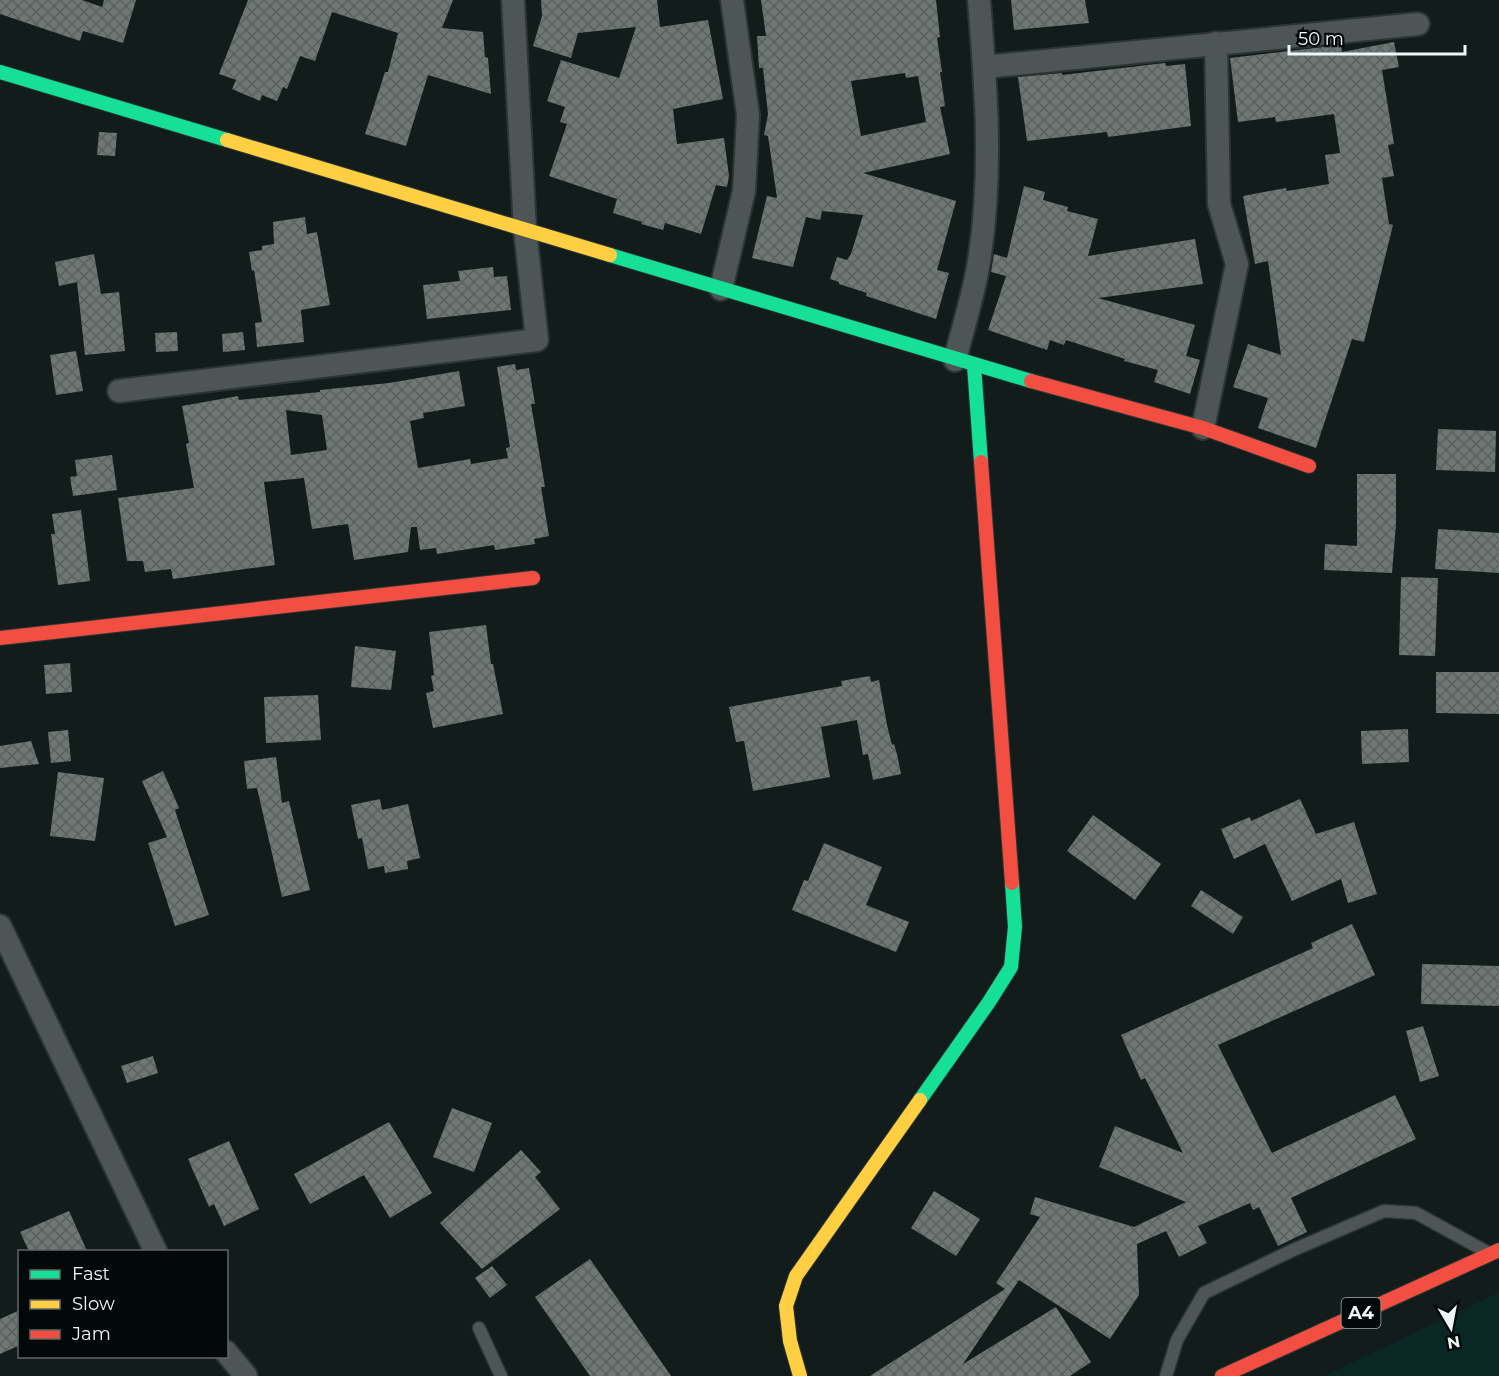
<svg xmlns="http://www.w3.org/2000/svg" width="1499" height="1376" font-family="Montserrat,sans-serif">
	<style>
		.built { fill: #0b2725 }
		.building { fill: url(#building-cross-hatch); fill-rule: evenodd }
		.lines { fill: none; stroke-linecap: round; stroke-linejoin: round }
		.lane-casing { stroke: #2d3534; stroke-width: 15 }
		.street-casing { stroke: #2d3534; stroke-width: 26 }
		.fast-casing { stroke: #2d3534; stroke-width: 16 }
		.slow-casing { stroke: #2d3534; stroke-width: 16 }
		.jam-casing { stroke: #2d3534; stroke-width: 16 }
		.lane { stroke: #4d5655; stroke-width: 12 }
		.street { stroke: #4d5655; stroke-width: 22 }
		.fast { stroke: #16e098; stroke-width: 14 }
		.slow { stroke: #ffcf43; stroke-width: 14 }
		.jam { stroke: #f24e42; stroke-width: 14 }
		.labels { text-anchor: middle; stroke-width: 6; stroke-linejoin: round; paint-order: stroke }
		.shield { fill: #030908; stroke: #a5b0af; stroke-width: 1.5 }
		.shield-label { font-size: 18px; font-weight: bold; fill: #ebf7f6 }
	</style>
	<defs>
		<pattern id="building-cross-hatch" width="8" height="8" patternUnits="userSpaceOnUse" patternTransform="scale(1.5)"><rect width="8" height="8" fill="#6e7774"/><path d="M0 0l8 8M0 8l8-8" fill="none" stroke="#5a605f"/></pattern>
	</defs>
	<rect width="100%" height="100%" fill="#111c1b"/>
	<!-- built -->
	<polygon class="built" points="1499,1292 1499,1376 1324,1376"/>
	<!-- building -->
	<g class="building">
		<polygon points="0,0 82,0 102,7 104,0 136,0 123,43 83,31 80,41 0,14"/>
		<polygon points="248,0 453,0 442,28 483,32 485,57 488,58 491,94 428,75 406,146 365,134 385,72 388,72 398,33 332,12 315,61 300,56 287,89 283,87 277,101 262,95 260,101 232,89 236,80 219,74"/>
		<polygon points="541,0 657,0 660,27 708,20 723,99 673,109 677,144 724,138 729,176 727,187 716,185 701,234 665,223 663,230 641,224 642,222 613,213 617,199 549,176 567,124 560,122 565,107 547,101 561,60 619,78 636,27 578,33 571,58 533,46 542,16"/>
		<path d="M761,0H936L940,37L937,38L942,72H940L945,106L940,107L950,154L863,173L956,201L937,270L949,273L936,319L866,296L867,293L839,284V282L830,279L837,257L847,260L851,254L863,215L822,211L820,220L806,217L793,267L752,258L767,196L777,198L768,136L764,135L768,114L763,68H759L757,36H766ZM905,73L906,78L918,76L926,122L861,136L851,81Z"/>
		<polygon points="1011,0 1085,0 1089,23 1014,30"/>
		<polygon points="1394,42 1399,67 1382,70 1394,144 1388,145 1394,176 1382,178 1389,224 1393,225 1364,342 1352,339 1316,448 1258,428 1268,398 1233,387 1248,344 1281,355 1268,261 1255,264 1243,196 1286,188 1287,191 1329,184 1325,155 1340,153 1334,114 1276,122 1275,117 1238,122 1230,58 1341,45 1342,52"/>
		<polygon points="1165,63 1166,66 1185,64 1191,126 1108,137 1107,132 1027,141 1018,77 1062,73 1062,75"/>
		<polygon points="99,132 117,133 115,156 97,155"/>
		<polygon points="1024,186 1045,192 1043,200 1068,207 1067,211 1098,219 1088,256 1195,239 1203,284 1098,298 1195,325 1186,356 1200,360 1190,394 1154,382 1158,370 1124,361 1125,359 1066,340 1064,345 1050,340 1047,350 988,330 1006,276 991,272 994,254 1007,258"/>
		<polygon points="305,217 307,234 317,232 330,305 301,310 304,342 257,347 255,323 262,322 254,270 252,271 249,252 262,250 262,246 274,244 273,222"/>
		<polygon points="94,254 101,294 119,292 125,351 85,355 77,282 59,286 55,262"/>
		<polygon points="493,267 494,277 507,276 511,310 427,319 423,285 460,281 458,271"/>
		<polygon points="177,332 178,351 156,352 155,333"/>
		<polygon points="243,332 245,350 223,352 222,334"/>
		<polygon points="76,351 83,391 56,395 50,355"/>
		<path d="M515,364L516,370L529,368L535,404H531L545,487H541L549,536L534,539L535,544L495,550L494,545L437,554L436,548L420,550L417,527H411L408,552L354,560L348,524L312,529L304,478L264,482L275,565L173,579L171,569L145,572L143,561H127L118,498L194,488L186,444L189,443L182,406L238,396L239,400L320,392V390L389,383L459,371L465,406L423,413L424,418L410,421L418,468L470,459L471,464L508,458L506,448L510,447L497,367ZM286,410L322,415L327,450L291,455Z"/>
		<polygon points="1438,429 1496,431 1495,472 1436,470"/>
		<polygon points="112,455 117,490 73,496 70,477 77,476 75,460"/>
		<polygon points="1357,474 1396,474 1396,524 1392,573 1324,570 1325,544 1357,546"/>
		<polygon points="81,510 90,581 58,585 51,534 55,534 52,514"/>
		<polygon points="1438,529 1499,533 1499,573 1435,569"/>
		<polygon points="1401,577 1438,578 1435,656 1399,655"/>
		<polygon points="486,625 491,664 493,664 503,714 433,728 426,693 434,691 431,676 434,675 429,632"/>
		<polygon points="355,646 396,651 391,690 351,687"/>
		<polygon points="70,663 72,692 46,694 44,665"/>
		<polygon points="1436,672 1499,672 1499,714 1436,713"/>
		<polygon points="870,676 871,682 879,680 887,725 892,745 894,744 897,754 901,774 873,780 868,754 863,755 857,720 821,727 830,777 753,791 744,741 736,742 729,707 842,686 841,681"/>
		<polygon points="318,695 321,740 266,743 264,697"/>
		<polygon points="1408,729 1409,762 1362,764 1361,731"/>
		<polygon points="68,730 71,761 51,763 48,732"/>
		<polygon points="31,741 39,764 0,768 0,746"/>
		<polygon points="276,757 282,803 289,801 310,890 282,897 257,788 247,789 244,761"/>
		<polygon points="163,771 179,808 175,810 209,915 175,926 148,843 167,837 142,781"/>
		<polygon points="58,772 104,778 95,841 50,836"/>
		<polygon points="380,799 382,810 408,804 420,858 407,861 408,869 385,873 384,866 368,869 362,838 358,839 351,805"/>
		<polygon points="1300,799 1316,834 1354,822 1377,894 1348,903 1341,879 1292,901 1265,844 1234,859 1221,829 1250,817 1251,821"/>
		<polygon points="1093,815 1161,864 1135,900 1067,851"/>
		<polygon points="824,843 882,867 866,905 909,922 896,952 792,910 804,880 808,881"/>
		<polygon points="1201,890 1243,917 1233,934 1191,906"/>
		<polygon points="1352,924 1375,975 1218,1045 1272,1153 1395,1095 1416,1139 1291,1198 1307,1232 1278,1246 1259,1207 1253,1210 1250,1203 1198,1226 1207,1243 1179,1257 1166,1231 1137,1244 1139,1295 1110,1339 1019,1280 963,1364 1056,1307 1091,1362 1070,1376 870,1376 1005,1289 996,1283 1040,1217 1030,1214 1035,1197 1134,1227 1186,1202 1099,1167 1115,1126 1183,1153 1145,1078 1141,1080 1121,1035 1313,948 1311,943"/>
		<polygon points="1422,964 1499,966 1499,1006 1421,1004"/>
		<polygon points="1423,1026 1439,1076 1420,1082 1406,1031"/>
		<polygon points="153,1056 158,1073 127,1083 121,1066"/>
		<polygon points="452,1108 492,1123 474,1172 433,1157"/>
		<polygon points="389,1122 432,1193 390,1218 364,1175 310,1204 294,1174"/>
		<polygon points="229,1141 259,1209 224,1226 214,1204 209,1207 188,1159"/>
		<polygon points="521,1150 541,1172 535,1177 560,1209 482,1269 440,1223"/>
		<polygon points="934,1191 980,1219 956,1256 911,1228"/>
		<polygon points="69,1211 87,1251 29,1251 20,1232"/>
		<polygon points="590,1259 671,1376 590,1376 535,1297"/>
		<polygon points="492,1266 507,1285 490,1298 475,1278"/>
		<polygon points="20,1310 20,1345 0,1354 0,1319"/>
	</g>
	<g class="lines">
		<defs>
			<g id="lane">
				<polyline points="479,1328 501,1376"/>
				<polyline points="1166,1376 1177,1340 1204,1293 1293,1250 1384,1211 1416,1213 1487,1252"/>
			</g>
			<g id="street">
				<polyline points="984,67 1418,24"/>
				<polyline points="721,289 744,191 748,115 732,0"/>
				<path d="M955,360C963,327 974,294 979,261C993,174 986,87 979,0"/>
				<polyline points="119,391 537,340 525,230 513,0"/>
				<polyline points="1203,428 1237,264 1219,204 1216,43"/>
				<polyline points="0,926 156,1252"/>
				<polyline points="226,1352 246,1376"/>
			</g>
			<g id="fast">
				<polyline points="0,72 227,140"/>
				<polyline points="610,255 1031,381"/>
				<polyline points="974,365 981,462"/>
				<polyline points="920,1100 989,1002 1011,967 1015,927 1012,883"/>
			</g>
			<g id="slow">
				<polyline points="227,140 610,255"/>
				<polyline points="800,1376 790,1341 786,1306 796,1276 920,1100"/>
			</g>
			<g id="jam">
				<polyline points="1031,381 1203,428 1309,466"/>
				<polyline points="981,462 1012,883"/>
				<polyline points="0,638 533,578"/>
				<polyline points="1222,1376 1499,1250"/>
			</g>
		</defs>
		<!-- lane casing -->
		<use href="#lane" class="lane-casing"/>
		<!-- street casing -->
		<use href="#street" class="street-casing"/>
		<!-- fast casing -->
		<use href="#fast" class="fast-casing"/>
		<!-- slow casing -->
		<use href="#slow" class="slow-casing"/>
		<!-- jam casing -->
		<use href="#jam" class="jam-casing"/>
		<!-- lane -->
		<use href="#lane" class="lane"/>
		<!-- street -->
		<use href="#street" class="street"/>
		<!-- fast -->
		<use href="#fast" class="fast"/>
		<!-- slow -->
		<use href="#slow" class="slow"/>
		<!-- jam -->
		<use href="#jam" class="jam"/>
	</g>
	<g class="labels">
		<!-- shield labels -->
		<rect class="shield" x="1341.5" y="1298" width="39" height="30" rx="4.5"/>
		<g class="shield-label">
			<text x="1361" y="1319">A4</text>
		</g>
	</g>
	<!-- legend -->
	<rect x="18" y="1250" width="210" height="108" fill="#030908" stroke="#606867" stroke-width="1.5"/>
	<rect x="30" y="1270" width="30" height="9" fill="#16e098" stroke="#606867" stroke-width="1.5"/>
	<text x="72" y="1280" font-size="18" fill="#ebf7f6">Fast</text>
	<rect x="30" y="1300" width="30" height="9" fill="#ffcf43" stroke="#606867" stroke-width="1.5"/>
	<text x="72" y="1310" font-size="18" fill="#ebf7f6">Slow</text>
	<rect x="30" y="1330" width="30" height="9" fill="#f24e42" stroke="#606867" stroke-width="1.5"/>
	<text x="72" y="1340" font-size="18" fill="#ebf7f6">Jam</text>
	<!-- north arrow -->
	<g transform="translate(1451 1328) rotate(170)" stroke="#030908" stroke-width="4.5" paint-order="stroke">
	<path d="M0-4.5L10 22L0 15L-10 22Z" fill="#ebf7f6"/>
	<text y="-9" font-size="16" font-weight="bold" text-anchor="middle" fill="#ebf7f6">N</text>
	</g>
	<!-- scale -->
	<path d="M1289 45v9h176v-9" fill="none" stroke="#ebf7f6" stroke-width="3"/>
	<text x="1298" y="45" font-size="18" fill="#ebf7f6" stroke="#030908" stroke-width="4.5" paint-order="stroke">50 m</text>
</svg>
